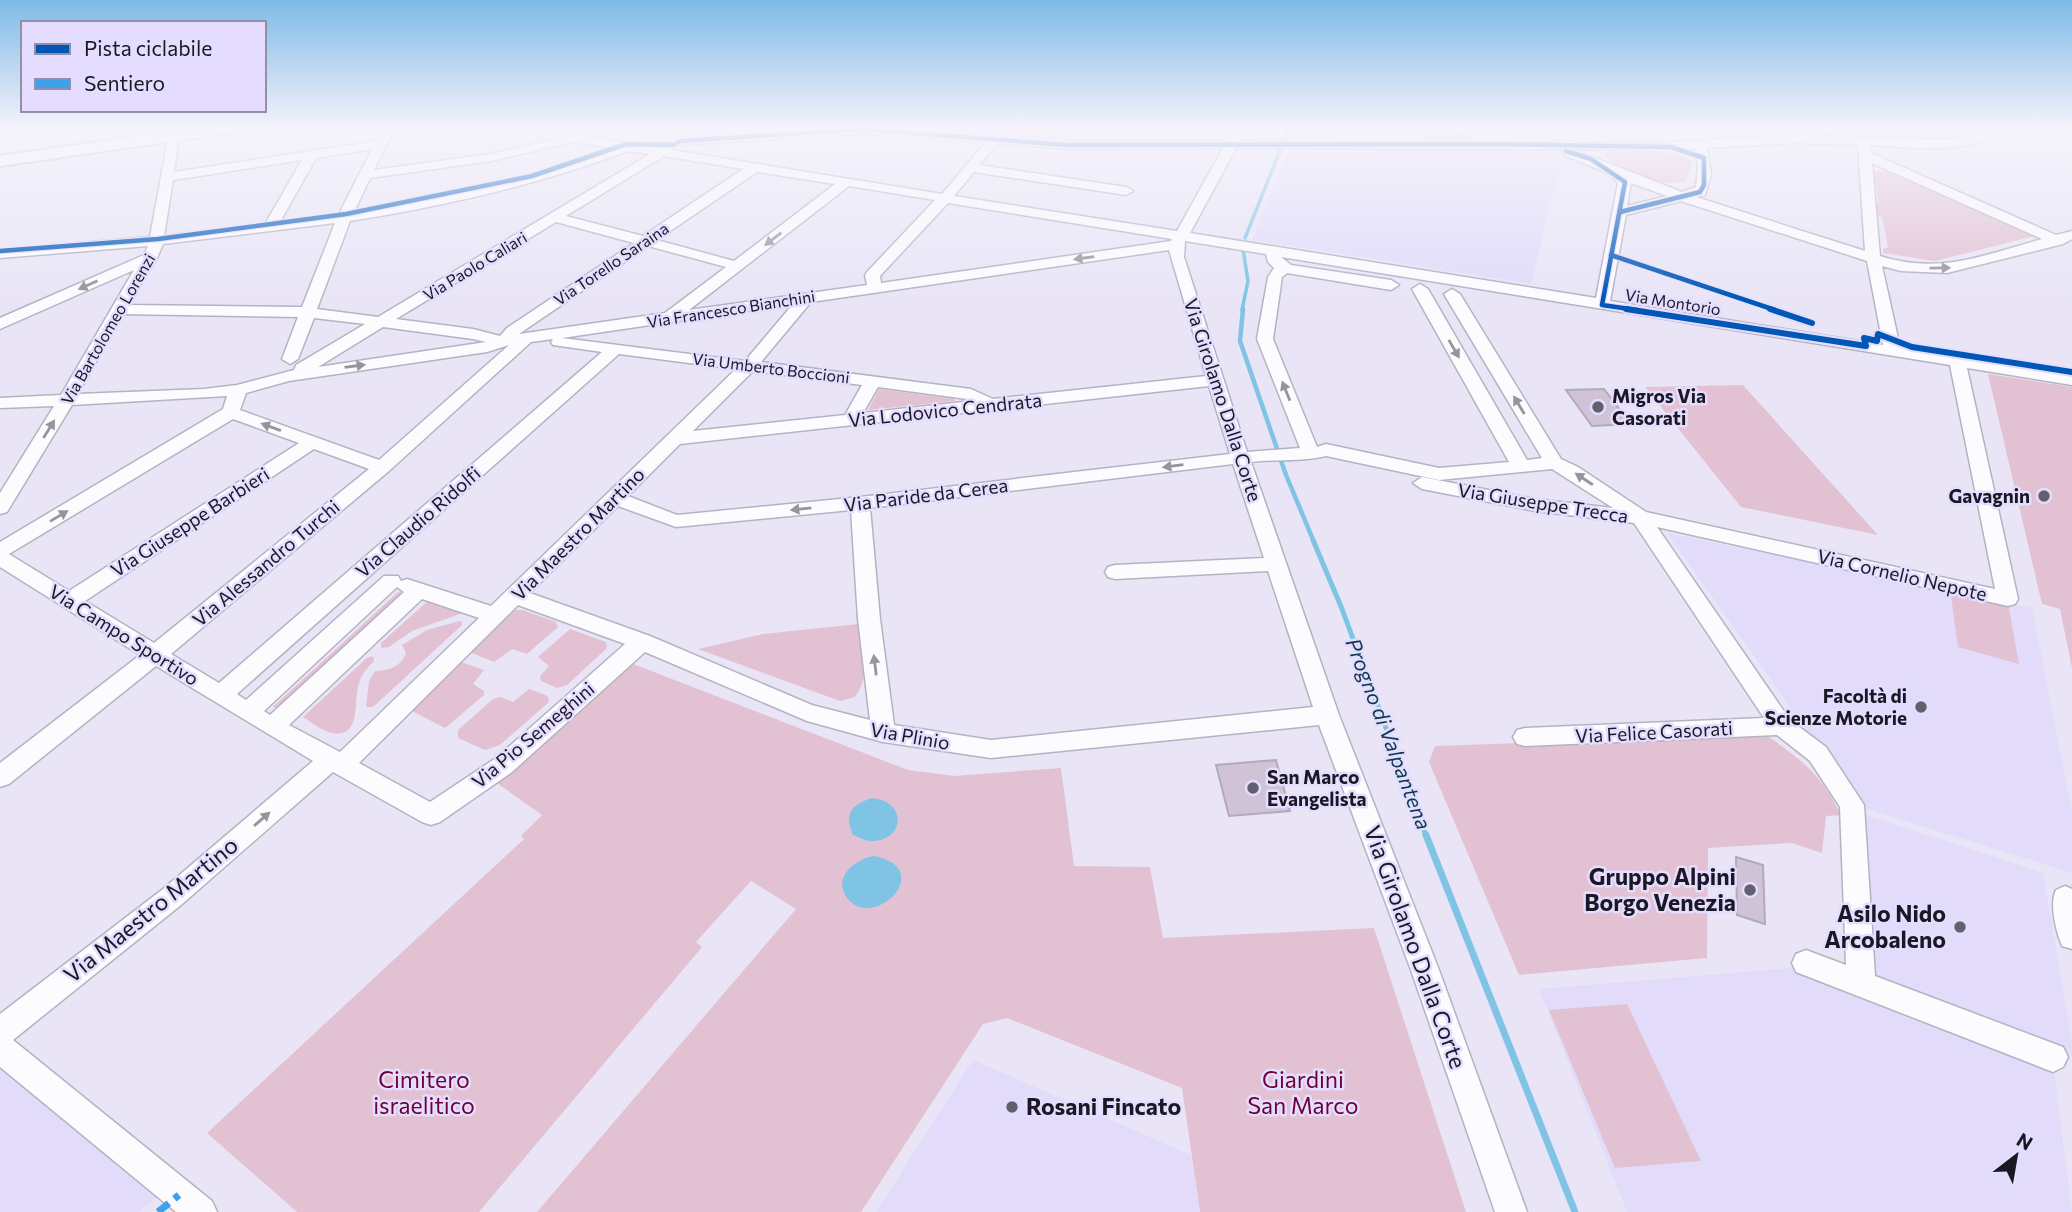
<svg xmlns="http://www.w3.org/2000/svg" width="2072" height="1212" font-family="Commissioner,sans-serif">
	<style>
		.built { fill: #e2dbfa }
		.green { fill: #e2c2d2 }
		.water { fill: #7fc3e5 }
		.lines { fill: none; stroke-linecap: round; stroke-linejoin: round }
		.stream-far3 { stroke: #7fc3e5; stroke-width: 3.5 }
		.stream-far2 { stroke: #7fc3e5; stroke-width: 4.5 }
		.stream-far1 { stroke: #7fc3e5; stroke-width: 5 }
		.stream { stroke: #7fc3e5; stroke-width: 7 }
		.building { fill: #d1c3d7; stroke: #b1aab7; stroke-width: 2 }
		.minor-casing { stroke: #b5b2c1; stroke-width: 3 }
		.major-casing { stroke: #b5b2c1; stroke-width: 4 }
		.minor { fill: #fcfbfe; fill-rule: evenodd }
		.major { fill: #fcfbfe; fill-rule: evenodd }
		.quiet { stroke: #3da2eb; stroke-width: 7; stroke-dasharray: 14 7; stroke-linecap: butt }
		.cycleway-far1-casing { stroke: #e4ddff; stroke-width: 7 }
		.cycleway-casing { stroke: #e4ddff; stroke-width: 10 }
		.cycleway-far1 { stroke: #0057b8; stroke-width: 4.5 }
		.cycleway { stroke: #0057b8; stroke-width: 6 }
		.oneway { fill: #97959c }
		.poi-dot { fill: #63606e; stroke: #e4ddff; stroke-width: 2.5 }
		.labels { text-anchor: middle; stroke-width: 5; stroke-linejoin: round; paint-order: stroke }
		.far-street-label { font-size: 16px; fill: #1b1824; stroke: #e4ddff }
		.poi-label { font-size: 19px; font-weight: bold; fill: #1b1824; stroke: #e4ddff; text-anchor: start }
		.street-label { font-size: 19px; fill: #1b1824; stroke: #e4ddff }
		.water-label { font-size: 21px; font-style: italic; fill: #0c394b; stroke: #e4ddff }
		.near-poi-label { font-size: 23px; font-weight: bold; fill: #1b1824; stroke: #e4ddff; text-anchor: end }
		.near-street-label { font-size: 23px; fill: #1b1824; stroke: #e4ddff }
		.near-park-label { font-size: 23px; fill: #6d0034; stroke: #e4ddff }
	</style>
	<rect width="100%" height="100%" fill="#e9e5f7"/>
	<!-- built -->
	<g class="built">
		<polygon points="1290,148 1548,148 1595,168 1560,167 1531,284 1252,240"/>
		<polygon points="1667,533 2032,608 2072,812 2072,873 1861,807"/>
		<polygon points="1860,813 2043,873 2072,1042 2072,1056 1871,980"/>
		<polygon points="1793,968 1807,970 2053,1064 2072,1212 1627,1212 1539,989"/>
		<polygon points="973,1060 1191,1155 1200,1212 876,1212"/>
		<polygon points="5,1063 157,1197 138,1212 0,1212 0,1067"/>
	</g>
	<!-- green -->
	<g class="green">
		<polygon points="1017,128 1074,128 1067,138 1011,136"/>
		<polygon points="1429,128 1454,128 1469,133 1467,140 1424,141"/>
		<path d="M1607,147C1636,148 1666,147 1693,161L1685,182L1656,183L1609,160L1603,153L1609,152Z"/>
		<polygon points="1878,170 1887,171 2035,236 1935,261 1883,253 1883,249 1888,247 1882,217 1873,214 1870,204 1879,202 1874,176 1870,174"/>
		<polygon points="1988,374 2072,387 2072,668 2060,609 2042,604"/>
		<polygon points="1743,385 1878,535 1741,507 1645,387"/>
		<polygon points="879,389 955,399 955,401 868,410"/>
		<polygon points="1950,588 2008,603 2019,664 1958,647"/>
		<polygon points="398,592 403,593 278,708 273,707"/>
		<polygon points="428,601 463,613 412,631 389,647 381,648 381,643"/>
		<polygon points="515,610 523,610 556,622 558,627 527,654 512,649 494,662 472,653 471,651"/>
		<path d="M459,621L462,622V625L373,707H366L369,681L375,671C388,671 402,666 406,653L402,645L427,630Z"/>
		<path d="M858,624C861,649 871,676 855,697L840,701L698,649L763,634Z"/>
		<polygon points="570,629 606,642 607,648 567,685 557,688 541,681 540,676 549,666 538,657"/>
		<path d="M373,656L374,661C368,667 362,674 359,683C353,700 362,739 332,733C322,731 311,722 303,717L367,658Z"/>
		<polygon points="461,662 484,670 473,684 484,691 484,695 445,728 414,712 412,708"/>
		<polygon points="628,662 908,770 954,776 1061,768 1074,866 1150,867 1163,938 1374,928 1466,1212 1200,1212 1182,1088 1007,1018 983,1024 861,1212 537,1212 796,909 751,881 696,942 702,947 479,1212 297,1212 207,1133 524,839 521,836 542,815 494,781"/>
		<polygon points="529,689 548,696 549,702 500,745 485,750 458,738 458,730 493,699 500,697 513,702"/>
		<path d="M1765,734C1802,761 1820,772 1841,815L1826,816L1822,853L1792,843L1708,848L1707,958L1519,975L1429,762L1435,746Z"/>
		<polygon points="1627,1004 1701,1161 1615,1168 1549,1010"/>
	</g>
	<!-- water -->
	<g class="water">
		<path d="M872,798C907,801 905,839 874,841C867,842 859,837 853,835C844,813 851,805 872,798Z"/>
		<path d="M874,856C938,869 873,932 847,898C832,877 855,859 874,856Z"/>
	</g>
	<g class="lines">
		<!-- stream-far3 -->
		<g class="stream-far3">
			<polyline points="1245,238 1289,128"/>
			<polyline points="1242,310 1248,281 1243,249"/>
		</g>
		<!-- stream-far2 -->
		<polyline class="stream-far2" points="1243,309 1240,341 1286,475 1314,542"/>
		<!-- stream-far1 -->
		<polyline class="stream-far1" points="1313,540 1342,609 1426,836"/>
		<!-- stream -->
		<polyline class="stream" points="1426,835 1575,1212"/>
	</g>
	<!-- building -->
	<g class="building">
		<polygon points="1604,389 1631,424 1592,426 1566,390"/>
		<polygon points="1276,760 1290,811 1229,816 1216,765"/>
		<polygon points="1736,857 1763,865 1765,924 1737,915"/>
	</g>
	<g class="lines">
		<defs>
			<g id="minor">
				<polygon points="82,128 114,128 148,134 152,128 165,128 155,141 151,142"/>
				<path d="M382,128L394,129L374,170L491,154L558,139L505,128H537L659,148L671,146L672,150L942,194L986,142L862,133L680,145L674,141L680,137L814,128H902L991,135L1000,129L1006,133L1004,136L1068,141H1228L1235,128H1247L1240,141L1660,143L1794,135L1946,140C1966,137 1983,128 2004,128C1968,157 1913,147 1870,145L1871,153L2056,235L2072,231V239L2063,244L1947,273L1901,271L1882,266L1900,347L2072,375V385L1967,368L2018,599L2015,604L2008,606L1657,527L1790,720L1826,747L1864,805L1875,976L2063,1047L2068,1057L2063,1067L2053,1072L1796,972L1792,963L1796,954L1806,950L1846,965L1840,807L1810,761L1777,735L1525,746L1517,744L1513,737L1517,730L1525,728L1764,718L1634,523L1535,511L1422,489L1413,483L1422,477L1535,499L1613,508L1552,469L1439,480L1326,456C1302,462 1276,459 1251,462L1339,715L1439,970L1527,1212H1495L1411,970L1319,725L991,758L883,742L807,721L645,652L512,772L440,822L431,825L422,822L333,772L181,905L13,1040L212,1201L217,1212H176L0,1067V1014L163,889L313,761L156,666L9,784L0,787V763L140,655L0,567V542L223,409L227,396L72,405L7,512L0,514V493L54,406L0,408V398L61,395L134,270L0,329V318L144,255L148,246L0,258V250L150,237L169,133L179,136L174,172L376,141ZM572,142L612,148L506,182L354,212L370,178L491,161ZM998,143L1068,149L1223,148L1177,231L954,196L974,172L1126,195L1133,191L1126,187L979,165ZM1794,143L1858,145L1865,251L1696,197L1705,195L1711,175L1707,148ZM1236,148L1565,149L1562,152L1564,155L1610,174L1618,183L1596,298L1190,233ZM372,149L339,214L280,222L316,158ZM1572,149H1695L1698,168L1696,187L1682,192ZM628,151L650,154L378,317L317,309L350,221C445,206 538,185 628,151ZM664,156L743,169L643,236L566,216ZM302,160L265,224L164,236L173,180ZM1872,163L2042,239C1984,255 1940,275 1880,256ZM757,172L835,184L734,261L657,240ZM1631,183L1667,196L1627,206ZM849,186L935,200L867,272L865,275L867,285L689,310ZM1681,201L1867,261L1883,345L1610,301L1626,215ZM948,203L1172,239L1171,241L881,283L880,276ZM556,222L634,243L507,328L500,336L473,329L396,319ZM335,223L302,307L128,305L157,258L163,244ZM1185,241L1266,254L1268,262L1274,268L1268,277L1257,339L1300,448L1247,452L1184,257ZM648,246L726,267L665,313L519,334ZM1169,250L1206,376L993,399L971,389L761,362L811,302ZM1281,257L1950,365L1995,589L1646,512L1578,467L1561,459L1460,294L1452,289L1444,294L1542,458L1527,460L1428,289L1420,284L1412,289L1509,462L1439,468L1326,444L1317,447L1273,339L1282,277L1287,273L1391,290L1399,285L1391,280L1291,265ZM793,304L745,361L562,338ZM122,314L298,317L282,359L290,364L298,359L314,318L365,324L296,365L294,370L237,385L204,389L78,394ZM383,327L473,339L486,342L318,367ZM553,339L551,342L553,345L602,352L219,683L171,654L389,471L531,342ZM509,345L379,460L240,410L246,393L289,381L487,352ZM619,354L736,369L491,606L407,579L401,581L398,576H384L246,700L237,694ZM753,371L862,385L845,415L693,431ZM1209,386L1230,454L860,497L677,515L628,496L680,444ZM878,387L967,399L972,401L863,413ZM233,419L299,443L69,591L9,554ZM314,449L369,469L154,643L85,601ZM1233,464L1264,558L1115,565L1108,567L1105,572L1108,577L1115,579L1268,571L1313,707L991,740L894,725L880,619L870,508ZM618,506L676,527L851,510L858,619L870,720L812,705L650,636L530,593ZM397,587L404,592L270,715L264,711ZM422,599L479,618L340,752L289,725ZM518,605L625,644L496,758L430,802L359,763Z"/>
				<polygon points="1608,128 1636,128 1662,136 1656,140"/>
				<path d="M2065,886L2072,889V949L2062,946C2056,931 2049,905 2056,890Z"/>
			</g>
			<polygon id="major" points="195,128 237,128 230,133 0,166 0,156"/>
		</defs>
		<!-- minor casing -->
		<use href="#minor" class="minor-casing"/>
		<!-- major casing -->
		<use href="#major" class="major-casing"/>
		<!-- minor -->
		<use href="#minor" class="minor"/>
		<!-- major -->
		<use href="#major" class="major"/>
		<!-- quiet -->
		<polyline class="quiet" points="158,1212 179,1195"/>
		<defs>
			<g id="cycleway-far1">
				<polyline points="1566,151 1591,159 1625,182 1602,305 1637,310"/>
				<polyline points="0,251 158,239 346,214 532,176 626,144 674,145 680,141 862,129 1068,145 1488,144 1671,147 1704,158 1704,185 1700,192 1620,212"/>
				<polyline points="1611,255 1775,310"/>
			</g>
			<g id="cycleway">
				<polyline points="1626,309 1866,346 1864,338 1877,341 1878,334 1912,347 2072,372"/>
				<polyline points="1770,309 1812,323"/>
			</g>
		</defs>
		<!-- cycleway-far1 casing -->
		<use href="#cycleway-far1" class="cycleway-far1-casing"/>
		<!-- cycleway casing -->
		<use href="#cycleway" class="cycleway-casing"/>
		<!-- cycleway-far1 -->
		<use href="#cycleway-far1" class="cycleway-far1"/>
		<!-- cycleway -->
		<use href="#cycleway" class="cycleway"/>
	</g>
	<!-- one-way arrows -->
	<defs><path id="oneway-solid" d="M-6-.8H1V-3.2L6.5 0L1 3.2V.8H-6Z" transform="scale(1.75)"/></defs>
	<g class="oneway">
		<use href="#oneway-solid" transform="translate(773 239) rotate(142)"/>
		<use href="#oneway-solid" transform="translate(1084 258) rotate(172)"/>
		<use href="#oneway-solid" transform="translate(1940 268) rotate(-1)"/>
		<use href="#oneway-solid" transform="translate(88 285) rotate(156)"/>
		<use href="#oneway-solid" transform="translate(1454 349) rotate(60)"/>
		<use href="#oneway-solid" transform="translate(355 366) rotate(-8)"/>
		<use href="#oneway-solid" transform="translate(1286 391) rotate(-112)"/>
		<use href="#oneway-solid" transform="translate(1519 405) rotate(-121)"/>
		<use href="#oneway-solid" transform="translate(271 427) rotate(-160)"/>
		<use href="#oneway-solid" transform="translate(49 429) rotate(-58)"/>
		<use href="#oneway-solid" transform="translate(1173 466) rotate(173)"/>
		<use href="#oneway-solid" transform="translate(1584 479) rotate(-147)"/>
		<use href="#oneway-solid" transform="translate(801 509) rotate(174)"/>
		<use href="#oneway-solid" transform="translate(59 516) rotate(-31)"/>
		<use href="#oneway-solid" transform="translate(875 665) rotate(-97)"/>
		<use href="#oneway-solid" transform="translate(262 819) rotate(-41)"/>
	</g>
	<!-- sky -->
	<linearGradient id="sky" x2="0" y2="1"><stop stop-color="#7ebae7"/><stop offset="0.43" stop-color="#f5f3fb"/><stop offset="1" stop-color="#f5f3fb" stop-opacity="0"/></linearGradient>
	<rect width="2072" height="298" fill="url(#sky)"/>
	<!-- markers -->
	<g class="poi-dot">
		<circle cx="1598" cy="407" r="7"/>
		<circle cx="2044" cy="496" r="7"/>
		<circle cx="1921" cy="707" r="7"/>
		<circle cx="1253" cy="788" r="7"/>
		<circle cx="1750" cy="890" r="7"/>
		<circle cx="1960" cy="927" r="7"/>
		<circle cx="1012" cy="1107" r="7"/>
	</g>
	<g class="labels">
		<!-- far-street labels -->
		<g class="far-street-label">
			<text transform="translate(611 264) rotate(-34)" y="6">Via Torello Saraina</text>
			<text transform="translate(475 266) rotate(-31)" y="6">Via Paolo Caliari</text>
			<text transform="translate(1673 302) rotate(9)" y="6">Via Montorio</text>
			<text transform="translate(731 309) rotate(-9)" y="6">Via Francesco Bianchini</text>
			<text transform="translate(108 329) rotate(-60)" y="6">Via Bartolomeo Lorenzi</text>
			<text transform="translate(771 368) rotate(7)" y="6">Via Umberto Boccioni</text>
		</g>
		<!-- poi labels -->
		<g class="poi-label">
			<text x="1612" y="403">Migros Via<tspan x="1612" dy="22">Casorati</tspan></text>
			<text x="2030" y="503" text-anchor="end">Gavagnin</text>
			<text x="1907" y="703" text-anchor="end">Facoltà di<tspan x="1907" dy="22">Scienze Motorie</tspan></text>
			<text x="1267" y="784">San Marco<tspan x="1267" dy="22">Evangelista</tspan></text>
		</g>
		<!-- street labels -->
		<g class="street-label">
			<text transform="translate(1223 400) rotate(72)" y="7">Via Girolamo Dalla Corte</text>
			<text transform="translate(945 410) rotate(-6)" y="7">Via Lodovico Cendrata</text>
			<text transform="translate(926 495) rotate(-7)" y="7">Via Paride da Cerea</text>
			<text transform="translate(1543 503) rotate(9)" y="7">Via Giuseppe Trecca</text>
			<text transform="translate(190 522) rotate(-33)" y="7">Via Giuseppe Barbieri</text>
			<text transform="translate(418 522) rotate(-41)" y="7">Via Claudio Ridolfi</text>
			<text transform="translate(578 534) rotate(-45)" y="7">Via Maestro Martino</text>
			<text transform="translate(266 563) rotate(-40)" y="7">Via Alessandro Turchi</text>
			<text transform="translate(1902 575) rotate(13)" y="7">Via Cornelio Nepote</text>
			<text transform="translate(124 635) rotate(32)" y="7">Via Campo Sportivo</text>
			<text transform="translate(1654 732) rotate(-3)" y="7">Via Felice Casorati</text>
			<text transform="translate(533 735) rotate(-40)" y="7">Via Pio Semeghini</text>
			<text transform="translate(910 736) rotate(10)" y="7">Via Plinio</text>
		</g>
		<!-- water labels -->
		<g class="water-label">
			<text transform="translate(1388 734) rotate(69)" y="7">Progno di Valpantena</text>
		</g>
		<!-- near-poi labels -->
		<g class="near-poi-label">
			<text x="1736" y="885">Gruppo Alpini<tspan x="1736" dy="26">Borgo Venezia</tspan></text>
			<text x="1946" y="922">Asilo Nido<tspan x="1946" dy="26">Arcobaleno</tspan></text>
			<text x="1026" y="1115" text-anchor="start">Rosani Fincato</text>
		</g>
		<!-- near-street labels -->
		<g class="near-street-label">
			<text transform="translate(151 910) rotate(-39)" y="8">Via Maestro Martino</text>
			<text transform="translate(1415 947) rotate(70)" y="8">Via Girolamo Dalla Corte</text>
		</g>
		<!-- near-park labels -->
		<g class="near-park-label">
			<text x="424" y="1088">Cimitero<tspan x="424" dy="26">israelitico</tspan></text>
			<text x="1303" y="1088">Giardini<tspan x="1303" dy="26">San Marco</tspan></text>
		</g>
	</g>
	<!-- legend -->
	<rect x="21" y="21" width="245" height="91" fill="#e4ddff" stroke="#948ea7" stroke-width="2"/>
	<rect x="35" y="44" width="35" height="10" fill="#0057b8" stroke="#948ea7" stroke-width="2"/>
	<text x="84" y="56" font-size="21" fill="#1b1824">Pista ciclabile</text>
	<rect x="35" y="79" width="35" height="10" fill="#3da2eb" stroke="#948ea7" stroke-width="2"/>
	<text x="84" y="91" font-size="21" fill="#1b1824">Sentiero</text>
	<!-- north arrow -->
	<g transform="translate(2016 1156) rotate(31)" stroke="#e4ddff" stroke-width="5" paint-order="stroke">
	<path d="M0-5L12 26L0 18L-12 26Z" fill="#1b1824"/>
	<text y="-10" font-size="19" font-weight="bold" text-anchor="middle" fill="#1b1824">N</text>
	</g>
</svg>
